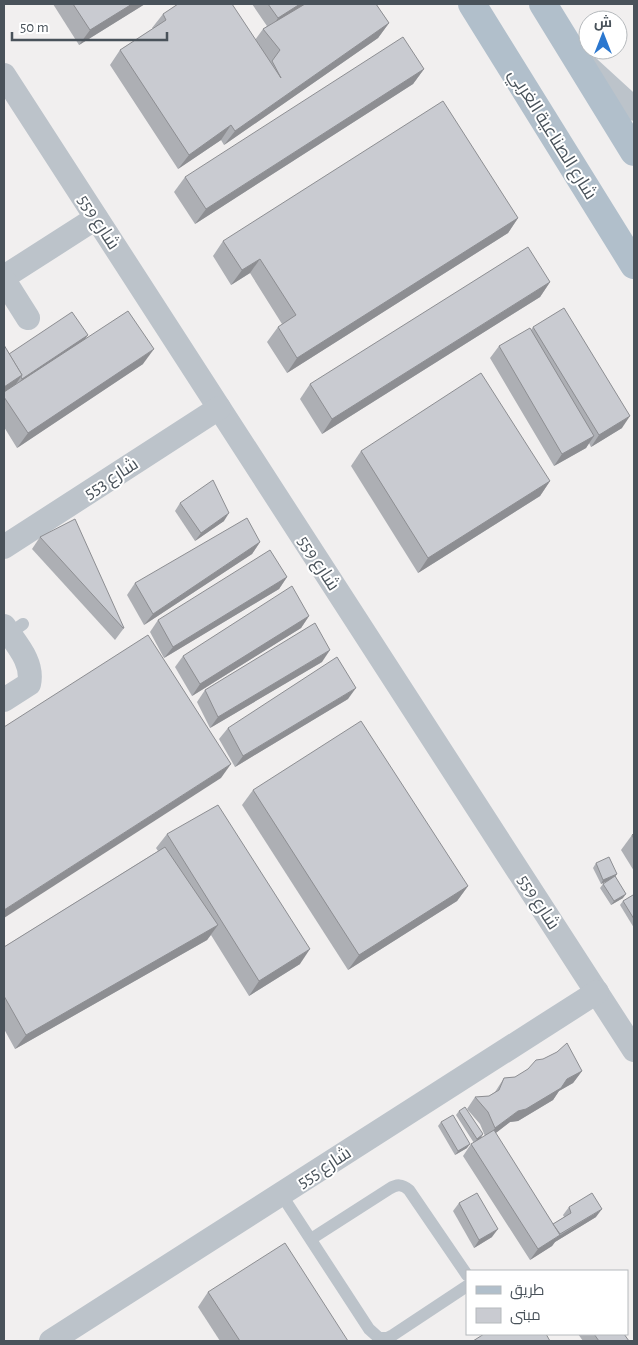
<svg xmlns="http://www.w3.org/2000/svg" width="638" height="1345" font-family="'Alegreya Sans',Cairo,sans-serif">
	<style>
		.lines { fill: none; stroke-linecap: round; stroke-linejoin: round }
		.lane { stroke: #bcc3ca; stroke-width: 12 }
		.street { stroke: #bcc3ca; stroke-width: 24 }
		.primary { stroke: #b1bfcb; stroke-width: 28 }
		.wall { fill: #adafb4 }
		.shaded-wall { fill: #8d8e92 }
		.building { fill: #c9cbd1; stroke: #8d8e92 }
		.labels { text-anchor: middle; stroke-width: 4; stroke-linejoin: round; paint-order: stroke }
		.street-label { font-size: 18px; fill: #49525a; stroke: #fff }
	</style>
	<rect width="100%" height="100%" fill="#f1efef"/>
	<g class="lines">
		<!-- lane -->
		<g class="lane">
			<polyline points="9,634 23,624"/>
			<polyline points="281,1194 369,1329 379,1338 387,1338 393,1335 467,1286"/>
			<path d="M311,1239L389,1189C397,1184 402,1184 409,1190L467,1275"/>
		</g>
		<!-- street -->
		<g class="street">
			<polyline points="587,66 634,109"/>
			<polyline points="4,75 634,1050"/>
			<polyline points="4,277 96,218"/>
			<polyline points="4,280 28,318"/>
			<polyline points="4,547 219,408"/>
			<path d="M4,626C16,644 34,662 29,684L4,700"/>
			<polyline points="51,1341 597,992"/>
		</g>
		<!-- primary -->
		<g class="primary">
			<polyline points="472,4 634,265"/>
			<polyline points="543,4 634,152"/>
		</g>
	</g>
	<!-- wall -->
	<g class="wall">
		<polygon points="53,4 145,4 79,45"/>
		<polygon points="252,4 376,4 389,23 378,38 224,145 221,140 178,169 110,65 120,50 153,29 152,28 163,14 255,40 263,29 267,26"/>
		<polygon points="424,69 413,84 195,224 174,192 185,177"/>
		<polygon points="518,218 508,233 287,373 267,342 278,327 282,324 250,273 231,285 213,256 223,241"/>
		<polygon points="550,282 540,297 322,434 300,399 310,384"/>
		<polygon points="533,327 622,428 591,447 589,443 586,448 554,466 490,358 499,346 531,330"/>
		<polygon points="88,335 85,339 143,364 17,448 4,427 4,345 9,354"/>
		<polygon points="361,451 550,481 540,496 418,573 351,466"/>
		<polygon points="180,503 224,521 195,541 175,511"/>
		<polygon points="40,537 124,628 115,640 32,549"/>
		<polygon points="260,542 252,554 144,625 127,595 135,583"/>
		<polygon points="287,577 279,589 164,658 150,632 158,620"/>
		<polygon points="309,616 301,628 192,696 175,667 183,656"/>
		<polygon points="322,662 210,728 197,702 205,690"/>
		<polygon points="348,699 235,767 219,739 228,728"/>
		<polygon points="253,790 468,886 457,901 348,970 242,805"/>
		<polygon points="634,833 634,871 621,850 632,835"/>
		<polygon points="167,834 300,964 249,996 211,935 207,940 15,1049 4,1029 4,947 158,851 156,848"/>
		<polygon points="596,863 617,874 615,876 623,898 611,905 600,888 603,884 609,880 601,884 593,868"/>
		<polygon points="634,897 634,928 620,905 623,901"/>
		<polygon points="582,1071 573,1083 559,1091 553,1100 518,1121 510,1122 495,1133 553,1224 564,1217 563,1215 569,1207 596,1217 555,1242 552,1246 530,1260 463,1156 471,1144 474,1143 456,1115 459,1111 483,1134 480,1139 485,1136 480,1124 467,1109 475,1097 489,1096 495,1092 504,1078"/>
		<polygon points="441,1122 467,1148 455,1155 438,1126"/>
		<polygon points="459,1203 492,1237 474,1248 453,1211"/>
		<polygon points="208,1292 348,1341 220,1341 198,1307"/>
		<polygon points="578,1334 624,1334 629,1341 583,1341"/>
	</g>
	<!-- shaded-wall -->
	<g class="shaded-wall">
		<polygon points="132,4 145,4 79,45 90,30"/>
		<polygon points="300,4 310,4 270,30 278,18"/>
		<polygon points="389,23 378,38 224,145 235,131"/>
		<polygon points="424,69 413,84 195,224 206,209"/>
		<polygon points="231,125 221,140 178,169 189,155"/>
		<polygon points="518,218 508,233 287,373 297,358"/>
		<polygon points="260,259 250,273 231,285 242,270"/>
		<polygon points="550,282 540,297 322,434 332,419"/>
		<polygon points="88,335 79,347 14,390 22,379"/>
		<polygon points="154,349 143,364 17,448 28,433"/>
		<polygon points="22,375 12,390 4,395 4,387"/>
		<polygon points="630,416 622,428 591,447 599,435"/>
		<polygon points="594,436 586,448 554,466 562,454"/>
		<polygon points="550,481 540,496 418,573 428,558"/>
		<polygon points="229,513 224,521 195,541 201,533"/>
		<polygon points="260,542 252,554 144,625 153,614"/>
		<polygon points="287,577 279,589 164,658 173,647"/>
		<polygon points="309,616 301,628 192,696 200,684"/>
		<polygon points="330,650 322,662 210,728 218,717"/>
		<polygon points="356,688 348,699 235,767 243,756"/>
		<polygon points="231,764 221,778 4,918 4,910"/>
		<polygon points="617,874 614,878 601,884 603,880"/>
		<polygon points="468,886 457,901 348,970 359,955"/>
		<polygon points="626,894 623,898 611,905 614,901"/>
		<polygon points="218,925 207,940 15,1049 26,1035"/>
		<polygon points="310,949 300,964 249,996 259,981"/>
		<polygon points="582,1071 573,1083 559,1091 553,1100 518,1121 510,1122 487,1140 495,1128 518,1111 567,1079"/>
		<polygon points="483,1134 480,1139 474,1143 477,1139"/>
		<polygon points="470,1144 467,1148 455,1155 458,1151"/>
		<polygon points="602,1209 596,1217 555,1242 552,1246 530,1260 538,1249"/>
		<polygon points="498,1229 492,1237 474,1248 479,1240"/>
	</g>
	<!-- building -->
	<g class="building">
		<polygon points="73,4 132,4 90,30"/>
		<polygon points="178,4 232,4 281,78 272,61 280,50 263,29 305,4 376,4 389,23 235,131 231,125 189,155 120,50 166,20 163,14"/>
		<polygon points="268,4 300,4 278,18"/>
		<polygon points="403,37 424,69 206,209 185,177"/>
		<polygon points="443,101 518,218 297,358 278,327 296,315 260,259 242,270 223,241"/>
		<polygon points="528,247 550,282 332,419 310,384"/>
		<polygon points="564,308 630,416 599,435 533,327"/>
		<polygon points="128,311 154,349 28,433 4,397 4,392"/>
		<polygon points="72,312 88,335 22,379 21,377 22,375 9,354"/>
		<polygon points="530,328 594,436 562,454 499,346"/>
		<polygon points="4,345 22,375 4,387"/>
		<polygon points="481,373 550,481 428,558 361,451"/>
		<polygon points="213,480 229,513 201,533 180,503"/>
		<polygon points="247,518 260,542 153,614 135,583"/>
		<polygon points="75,519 124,628 123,628 40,537"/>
		<polygon points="270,550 287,577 173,647 158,620"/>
		<polygon points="292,586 309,616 200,684 183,656"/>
		<polygon points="315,623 330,650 218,717 205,690"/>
		<polygon points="148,635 231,764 4,910 4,727"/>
		<polygon points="337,657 356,688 243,756 228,728"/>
		<polygon points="361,721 468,886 359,955 253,790"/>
		<polygon points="218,805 310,949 259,981 167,834"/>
		<polygon points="634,833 634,839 632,835"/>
		<polygon points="165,847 218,925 26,1035 4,996 4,947"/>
		<polygon points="609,857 617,874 603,880 596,863"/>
		<polygon points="615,876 626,894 614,901 603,884"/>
		<polygon points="633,895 634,897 634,919 623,901"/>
		<polygon points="567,1043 582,1071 567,1079 561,1088 526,1109 518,1111 495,1128 488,1112 475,1097 489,1096 499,1090 504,1078 515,1077 528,1069 536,1060 543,1059 557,1052"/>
		<polygon points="465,1107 483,1134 477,1139 459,1111"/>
		<polygon points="453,1115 470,1144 458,1151 441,1122"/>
		<polygon points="494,1130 560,1235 538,1249 471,1144"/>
		<polygon points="477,1193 498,1229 479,1240 459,1203"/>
		<polygon points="592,1193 602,1209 560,1234 553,1224 571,1213 569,1207"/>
		<polygon points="285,1243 348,1341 240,1341 208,1292"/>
		<polygon points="484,1334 546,1334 550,1341 473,1341"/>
		<polygon points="594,1334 624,1334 629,1341 599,1341"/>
	</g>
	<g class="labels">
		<!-- street labels -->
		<g class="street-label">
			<text transform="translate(553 134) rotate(58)" y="6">شارع الصناعية الغربي</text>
			<text transform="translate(99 222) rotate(57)" y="6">شارع 559</text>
			<text transform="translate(111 478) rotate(-33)" y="6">شارع 553</text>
			<text transform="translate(319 563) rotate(57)" y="6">شارع 559</text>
			<text transform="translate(539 902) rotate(57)" y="6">شارع 559</text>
			<text transform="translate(324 1167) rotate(-33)" y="6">شارع 555</text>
		</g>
	</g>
	<!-- border -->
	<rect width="638" height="1345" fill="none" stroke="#49525a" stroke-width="10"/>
	<!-- legend -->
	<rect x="466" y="1270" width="162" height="65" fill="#ffffff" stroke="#b6babd"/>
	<rect x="476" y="1286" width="25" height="8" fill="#b1bfcb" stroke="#b6babd"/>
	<text x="510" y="1295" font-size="15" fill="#49525a">طريق</text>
	<rect x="476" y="1308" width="25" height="15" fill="#c9cbd1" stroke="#b6babd"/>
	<text x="510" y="1320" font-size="15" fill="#49525a">مبنى</text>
	<!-- north arrow -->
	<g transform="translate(603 35)"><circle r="24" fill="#ffffff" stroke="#b6babd"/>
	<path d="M0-4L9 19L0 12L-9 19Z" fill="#2b77cf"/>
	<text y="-8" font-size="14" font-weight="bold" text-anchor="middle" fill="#49525a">ش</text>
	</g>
	<!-- scale -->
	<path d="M12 32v8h155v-8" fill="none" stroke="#49525a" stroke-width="2.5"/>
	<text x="20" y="32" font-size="15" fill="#49525a" stroke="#ffffff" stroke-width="4" paint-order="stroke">50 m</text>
</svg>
